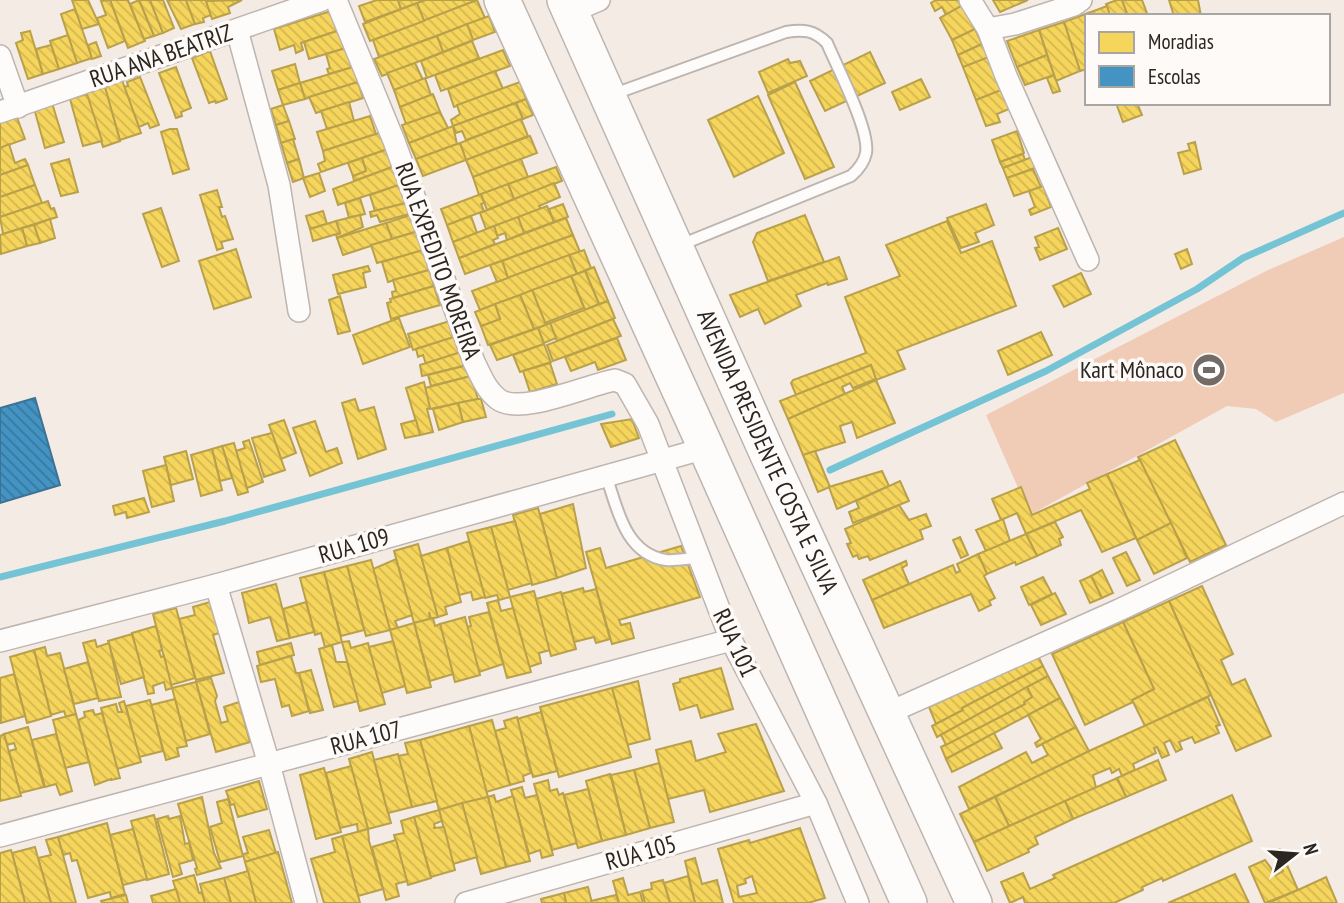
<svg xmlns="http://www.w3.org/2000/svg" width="1344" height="903" font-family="'PT Sans Narrow',sans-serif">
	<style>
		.park { fill: #f0ccb7 }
		.homes { fill: url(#homes-back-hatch); stroke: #b9a04b; stroke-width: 2; fill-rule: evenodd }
		.schools { fill: url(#schools-back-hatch); stroke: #3c7293; stroke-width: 2 }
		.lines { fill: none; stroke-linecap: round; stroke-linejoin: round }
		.stream { stroke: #75c4d5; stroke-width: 7 }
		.service-casing { stroke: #bdb5b0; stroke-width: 14 }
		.minor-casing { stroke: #bdb5b0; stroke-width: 24 }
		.primary-casing { stroke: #bdb5b0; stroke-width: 38 }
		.service { stroke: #fefcfb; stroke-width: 10 }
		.minor { stroke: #fefcfb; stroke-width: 21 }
		.primary { stroke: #fefcfb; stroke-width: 35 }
		.labels { text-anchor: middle; stroke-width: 7; stroke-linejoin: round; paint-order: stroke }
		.street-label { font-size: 24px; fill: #2c2622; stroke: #fdfaf7 }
		.poi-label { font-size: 24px; fill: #2c2622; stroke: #fdfaf7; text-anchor: end }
	</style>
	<defs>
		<pattern id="homes-back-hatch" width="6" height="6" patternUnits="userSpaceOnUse" patternTransform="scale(1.75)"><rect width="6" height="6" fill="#f6d55c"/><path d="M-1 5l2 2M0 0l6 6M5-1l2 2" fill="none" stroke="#d3b750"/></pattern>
		<pattern id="schools-back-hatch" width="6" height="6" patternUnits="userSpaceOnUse" patternTransform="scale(1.75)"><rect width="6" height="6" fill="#4393c3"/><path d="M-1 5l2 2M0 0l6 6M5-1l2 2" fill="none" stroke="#38789e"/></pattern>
	</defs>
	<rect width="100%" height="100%" fill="#f5ebe5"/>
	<!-- park -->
	<polygon class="park" points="1344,237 1344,393 1276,422 1256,409 1227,406 1030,515 986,415 1268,270"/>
	<!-- homes -->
	<g class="homes">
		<polygon points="72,0 88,0 99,24 82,29"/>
		<polygon points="110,0 128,0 145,41 128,48"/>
		<polygon points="110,0 125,41 108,48 97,18 106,15 101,1"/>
		<polygon points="139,0 150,0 163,33 154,36"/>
		<polygon points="139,0 154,36 144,39 130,4"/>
		<polygon points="150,0 163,0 174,28 163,33"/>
		<polygon points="167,0 186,0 195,24 181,29"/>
		<polygon points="186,0 206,0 211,15 203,18 204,22 195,24"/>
		<polygon points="242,0 228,7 230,13 212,19 206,1"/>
		<polygon points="377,0 398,0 401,9 365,22 359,6"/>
		<polygon points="398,0 426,0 401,9"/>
		<polygon points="426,0 477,0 424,21 417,3"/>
		<polygon points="477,0 485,18 379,57 373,40"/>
		<polygon points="936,0 961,0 963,5 946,15 942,7 935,11 931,3"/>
		<polygon points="993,0 1028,0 1000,12"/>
		<polygon points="1117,0 1122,0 1128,16 1110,16 1106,4"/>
		<polygon points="1122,0 1142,0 1148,16 1128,16"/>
		<polygon points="1169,0 1198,0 1201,16 1174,16"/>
		<polygon points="417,3 424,21 370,41 363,24"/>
		<polygon points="963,5 975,29 952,40 940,18"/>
		<polygon points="1107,6 1110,16 1089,16 1088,13"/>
		<polygon points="75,9 92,58 77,63 61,14"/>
		<polygon points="334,10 340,30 301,43 303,50 296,53 294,45 280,50 274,29"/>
		<polygon points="1088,13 1087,69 1080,71 1064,22"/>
		<polygon points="489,16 495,32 473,40 467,24"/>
		<polygon points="1064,22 1080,71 1056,81 1039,30"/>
		<polygon points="467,24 473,40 443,52 437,36"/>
		<polygon points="975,29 982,44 958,55 952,40"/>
		<polygon points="340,30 346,48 309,59 304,42"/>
		<polygon points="1039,30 1047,55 1017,67 1007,41"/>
		<polygon points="30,31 43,74 28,79 16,43 23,40 21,33"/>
		<polygon points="68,35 77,63 59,69 50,41"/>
		<polygon points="437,36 443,52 382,76 374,59"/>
		<polygon points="472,41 479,58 427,78 421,61"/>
		<polygon points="96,42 101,56 92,59 88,45"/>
		<polygon points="982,44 988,58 963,67 958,55"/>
		<polygon points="51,45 59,69 43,74 36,49"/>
		<polygon points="346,48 353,67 329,74 327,69 330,68 326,54"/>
		<polygon points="503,50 510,66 441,91 435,75"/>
		<polygon points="210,51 227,99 216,103 215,101 209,103 192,58"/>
		<polygon points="870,52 885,83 825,111 810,81"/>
		<polygon points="1047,55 1054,75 1025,85 1017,67"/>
		<polygon points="991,56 1004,89 976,100 963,67"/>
		<polygon points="788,59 790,63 800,61 807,76 768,93 759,72"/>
		<polygon points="415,63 423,80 394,90 387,73"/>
		<polygon points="295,64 300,83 278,90 272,71"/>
		<polygon points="176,67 191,108 181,112 182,116 176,118 159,73"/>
		<polygon points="353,67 358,82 305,99 300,83"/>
		<polygon points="495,71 503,89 454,107 448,89"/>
		<polygon points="1054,75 1060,91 1053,93 1047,78"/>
		<polygon points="140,77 159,125 150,128 148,123 139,127 124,87 128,86 127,82"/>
		<polygon points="425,78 431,95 400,107 394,90"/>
		<polygon points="921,79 930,97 900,110 892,92"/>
		<polygon points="122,80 141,133 120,140 104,85"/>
		<polygon points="358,82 363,98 316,113 309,97"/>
		<polygon points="520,82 526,99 453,126 451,120 460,114 457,105"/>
		<polygon points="795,82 834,167 805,179 768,95"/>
		<polygon points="300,83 305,99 283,105 278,90"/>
		<polygon points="105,87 120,141 103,147 86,93"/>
		<polygon points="1001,90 1009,109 997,114 1000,122 986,126 976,100"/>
		<polygon points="87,94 102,141 83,146 70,99"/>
		<polygon points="433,94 440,112 406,124 400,107"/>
		<polygon points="758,96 784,153 734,177 708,120"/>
		<polygon points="526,99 533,115 523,119 516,103"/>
		<polygon points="349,102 354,121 327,129 321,111"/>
		<polygon points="52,103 64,142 45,148 34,108"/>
		<polygon points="516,103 523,119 466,140 462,131 456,133 453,126"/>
		<polygon points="1116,103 1137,103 1142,115 1123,122"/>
		<polygon points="283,105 289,121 276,125 271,109"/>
		<polygon points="440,112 448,128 409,143 402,125"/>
		<polygon points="16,115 25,139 0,148 0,121"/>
		<polygon points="370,116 376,134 323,151 317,132"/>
		<polygon points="521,119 528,136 466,160 460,143"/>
		<polygon points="289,121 295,139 281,143 276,125"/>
		<polygon points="453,126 457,144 416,159 409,143"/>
		<polygon points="170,129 177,129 189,169 173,174 161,132"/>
		<polygon points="1017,131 1024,153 1000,162 992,140"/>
		<polygon points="382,132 388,149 321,172 318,164 325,161 323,151"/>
		<polygon points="530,136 537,153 473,177 466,160"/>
		<polygon points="293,139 299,159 287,163 281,143"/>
		<polygon points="1195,142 1201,169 1184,174 1178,153 1190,150 1188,144"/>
		<polygon points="460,143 466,160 423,176 416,159"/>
		<polygon points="9,144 15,163 25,159 28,165 0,175 0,148"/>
		<polygon points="388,149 395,166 354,181 353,176 366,171 362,158"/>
		<polygon points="1023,154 1025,160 1003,168 1000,162"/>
		<polygon points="1032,157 1035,168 1007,178 1003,168"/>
		<polygon points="362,158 366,171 353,176 348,163"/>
		<polygon points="69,159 78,192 61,196 51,164"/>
		<polygon points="299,159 304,178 293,182 287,163"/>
		<polygon points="521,159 528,177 479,195 473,177"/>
		<polygon points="28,165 35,185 0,197 0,175"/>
		<polygon points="395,166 402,184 338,205 333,189"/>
		<polygon points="556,167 562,181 514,199 508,184"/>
		<polygon points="1033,169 1041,187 1014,196 1007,178"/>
		<polygon points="319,173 325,191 310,197 303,178"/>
		<polygon points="404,183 410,202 375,211 370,195"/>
		<polygon points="554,183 560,197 539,206 541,209 486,229 480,213"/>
		<polygon points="508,184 514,199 487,210 481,194"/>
		<polygon points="35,185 42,203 0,217 0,197"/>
		<polygon points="1043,186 1051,207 1031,215 1029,210 1035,207 1029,191"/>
		<polygon points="217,190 222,207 219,207 222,217 225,216 233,239 221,242 223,248 217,250 200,195"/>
		<polygon points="481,194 484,203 481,204 484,211 447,225 441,209"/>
		<polygon points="360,198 365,214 349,218 345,203"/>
		<polygon points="48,201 51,209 54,208 57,217 3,234 0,217"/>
		<polygon points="410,202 413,213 380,222 377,215 371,217 370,212"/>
		<polygon points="563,204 568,217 554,222 549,209"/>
		<polygon points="986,204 994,225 975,233 979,242 961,248 947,218"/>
		<polygon points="547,206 554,222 524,233 518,217"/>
		<polygon points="161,208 179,261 162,267 143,214"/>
		<polygon points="323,211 327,224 310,229 306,216"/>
		<polygon points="416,213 421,230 392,239 386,223"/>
		<polygon points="360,215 363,227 337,238 336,234 340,233 336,221"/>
		<polygon points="805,215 824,262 768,281 753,242 757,233"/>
		<polygon points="471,216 477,233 453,242 447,225"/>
		<polygon points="518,217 524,233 507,240 505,233 497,236 494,226"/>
		<polygon points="566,218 573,235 465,274 459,258"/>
		<polygon points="50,219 55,238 40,243 34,225"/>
		<polygon points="336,221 340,233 313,241 310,229"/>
		<polygon points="947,221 961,253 992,241 1016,306 897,351 905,369 876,380 871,365 796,395 791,383 793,380 866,353 845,297 900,276 886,245"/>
		<polygon points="386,223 392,239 343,255 337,238"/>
		<polygon points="34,225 40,243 27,246 22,228"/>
		<polygon points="494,226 498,238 493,240 495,244 459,258 453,242"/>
		<polygon points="22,228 27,246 1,254 0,235"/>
		<polygon points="1058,228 1067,249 1040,260 1035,248 1039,247 1035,237"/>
		<polygon points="419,231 425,250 377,263 371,245"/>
		<polygon points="573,235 580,252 508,278 502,261"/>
		<polygon points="236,249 251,297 214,309 199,261"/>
		<polygon points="1187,249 1192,264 1181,269 1175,254"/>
		<polygon points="423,250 429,270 388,282 382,262"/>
		<polygon points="584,250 591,268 577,274 569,255"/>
		<polygon points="569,255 577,274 480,310 472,291"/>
		<polygon points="839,257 847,279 828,285 827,283 796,295 801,306 765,324 758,309 740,317 730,295"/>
		<polygon points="502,261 508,278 497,282 490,265"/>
		<polygon points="368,266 370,271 363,273 366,287 338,294 333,275"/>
		<polygon points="594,267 608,301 599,304 585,271"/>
		<polygon points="429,270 434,286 393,298 392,292 396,291 393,280"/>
		<polygon points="585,271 599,304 585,310 571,276"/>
		<polygon points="1081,273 1091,294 1064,307 1053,286"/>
		<polygon points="571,276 584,308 545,323 532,290"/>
		<polygon points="434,286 440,305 391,319 387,303 391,302 390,299"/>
		<polygon points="532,290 546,325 534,329 520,295"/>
		<polygon points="520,295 534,329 488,345 481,326 500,319 495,304"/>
		<polygon points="340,296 350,331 338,334 329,300"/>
		<polygon points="608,301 615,318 557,341 550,323"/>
		<polygon points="495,304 500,319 481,326 475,312"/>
		<polygon points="399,318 410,347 363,364 353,335"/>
		<polygon points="613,319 621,336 553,361 547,345"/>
		<polygon points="453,320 459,336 413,350 408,334"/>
		<polygon points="550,323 556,338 544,343 538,328"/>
		<polygon points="538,328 544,344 497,360 490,345"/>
		<polygon points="1041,332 1052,355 1008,375 998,351"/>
		<polygon points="463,334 468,350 426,364 423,355 418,357 416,349"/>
		<polygon points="617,338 626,360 598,370 595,362 571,371 565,357"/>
		<polygon points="544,344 551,362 520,372 513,355"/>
		<polygon points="464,351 468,365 422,376 420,365"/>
		<polygon points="550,363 557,384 530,392 523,371"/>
		<polygon points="468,365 471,376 431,386 428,375"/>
		<polygon points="871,365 876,379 853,388 850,383 842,387 845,394 788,419 780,401"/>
		<polygon points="471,376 478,399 430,409 425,388"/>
		<polygon points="876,380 895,423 857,438 852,422 840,426 845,442 803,455 788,419"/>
		<polygon points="424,382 430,408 427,409 433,432 420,435 406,388"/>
		<polygon points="355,399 359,411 374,407 386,449 358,459 342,403"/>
		<polygon points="478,399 481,399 486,417 463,422 458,403"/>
		<polygon points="458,403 463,422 439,430 433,409"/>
		<polygon points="632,419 639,438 611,447 601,424"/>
		<polygon points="284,420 296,453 281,459 269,425"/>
		<polygon points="416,420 420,435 405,438 401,424"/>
		<polygon points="315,421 326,452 337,448 342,463 310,476 293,428"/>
		<polygon points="272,433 285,470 264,477 252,438"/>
		<polygon points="249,440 263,482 247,488 236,451 245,448 243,442"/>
		<polygon points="1175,440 1226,545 1190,562 1138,457"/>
		<polygon points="234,443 248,492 238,495 222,446"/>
		<polygon points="222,446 232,478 220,481 212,449"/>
		<polygon points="212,449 222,490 201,496 191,455"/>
		<polygon points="186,451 193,479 171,485 164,457"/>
		<polygon points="815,451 830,487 818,492 803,455"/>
		<polygon points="1140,460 1171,523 1137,540 1107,474"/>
		<polygon points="166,465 174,501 152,507 143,471"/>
		<polygon points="882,471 889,486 837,509 829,487"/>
		<polygon points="1107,474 1136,538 1102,552 1081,510 1026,534 1017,513 1001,520 992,499 1021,487 1032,515 1090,489 1087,483"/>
		<polygon points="900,481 909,501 853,523 849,512 859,508 856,501"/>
		<polygon points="144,498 149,512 127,518 126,512 115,515 113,506"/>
		<polygon points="573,504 586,568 557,578 540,514"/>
		<polygon points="899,505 909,520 926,514 931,526 920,530 923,539 870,560 868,556 859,559 857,555 853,557 847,544 851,543 845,529"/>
		<polygon points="538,508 557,578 532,585 513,515"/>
		<polygon points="1003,519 1010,541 986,551 976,530"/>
		<polygon points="515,521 532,583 508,590 491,527"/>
		<polygon points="1055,522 1063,537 1059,539 1061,545 1037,556 1026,534"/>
		<polygon points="1171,523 1187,558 1154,574 1137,540"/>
		<polygon points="491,527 510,597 499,600 497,595 485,598 467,533"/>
		<polygon points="1026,534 1037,556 1016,565 1015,562 987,574 978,554"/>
		<polygon points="960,537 968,555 961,558 953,540"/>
		<polygon points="469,541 485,597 473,600 471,592 459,595 447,548"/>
		<polygon points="418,544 438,617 431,619 429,612 430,619 414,623 394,551"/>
		<polygon points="681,546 700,597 619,620 621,625 630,623 634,638 612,644 586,552 600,548 606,568"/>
		<polygon points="447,548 461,602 445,607 447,614 438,617 421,556"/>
		<polygon points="1126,552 1140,580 1127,586 1113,558"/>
		<polygon points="978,554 987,574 984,576 995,598 989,601 991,605 979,611 971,594 884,628 872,600 953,565 956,573 960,571 957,564"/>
		<polygon points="396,559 412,615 395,621 398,628 390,630 373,569"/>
		<polygon points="371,560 390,630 366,636 347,566"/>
		<polygon points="906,561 907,565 902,568 909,584 872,600 863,580"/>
		<polygon points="347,566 364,630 341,636 324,572"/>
		<polygon points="1102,570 1113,593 1102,598 1091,576"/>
		<polygon points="324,572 342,642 325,647 321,633 315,635 300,578"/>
		<polygon points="1091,576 1102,598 1090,603 1080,581"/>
		<polygon points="1043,577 1052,594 1029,605 1021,587"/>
		<polygon points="276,584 290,638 277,641 270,617 249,623 242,593"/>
		<polygon points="1202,586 1233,654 1221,660 1232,685 1245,679 1271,736 1236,751 1169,601"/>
		<polygon points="583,588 584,592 596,589 610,639 596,643 594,637 574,642 561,594"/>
		<polygon points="534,591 550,650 539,653 541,663 529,667 510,597"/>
		<polygon points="561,592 576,649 551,656 536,599"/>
		<polygon points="1055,593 1066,614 1041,625 1031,605"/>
		<polygon points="498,600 501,611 513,608 531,672 507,678 487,603"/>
		<polygon points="1169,601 1211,695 1145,726 1132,700 1154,689 1123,622"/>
		<polygon points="210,602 219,633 213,635 224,673 196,680 179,619 195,615 193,607"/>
		<polygon points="306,602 314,632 290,638 283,609"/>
		<polygon points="176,608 195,678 171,685 153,614"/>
		<polygon points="489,612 503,664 479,672 467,627 471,626 469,617"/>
		<polygon points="465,617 480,675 455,682 440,624"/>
		<polygon points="433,618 435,626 440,624 453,674 430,681 414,623"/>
		<polygon points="1123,622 1154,689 1132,700 1133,702 1085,725 1052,654"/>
		<polygon points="414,623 431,687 407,693 390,630"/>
		<polygon points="156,626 162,650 159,651 161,657 164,656 172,688 166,690 164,682 153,686 154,693 148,694 132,633"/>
		<polygon points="132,634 144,677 121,684 108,641"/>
		<polygon points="95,640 97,647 109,643 121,697 99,701 83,643"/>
		<polygon points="349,641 351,648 368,643 385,704 360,711 342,642"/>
		<polygon points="393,641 405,686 382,693 369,647"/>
		<polygon points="291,643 294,655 260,665 257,652"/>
		<polygon points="332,645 336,662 347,662 358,701 334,707 319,649"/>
		<polygon points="45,647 47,656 60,653 76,714 66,717 64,711 51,715 34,650"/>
		<polygon points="34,650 51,716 27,723 10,657"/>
		<polygon points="291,656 296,673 299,673 309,711 292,716 289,705 282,707 275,679 261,682 257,666"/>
		<polygon points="1038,656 1043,666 962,708 963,710 936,724 929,707"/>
		<polygon points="88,662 98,698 74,704 64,669"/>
		<polygon points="1043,666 1048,676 937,737 932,726 963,710 962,708"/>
		<polygon points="721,668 733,709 701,718 697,705 680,710 673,684 680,682 680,679"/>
		<polygon points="311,670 323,710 310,713 299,673"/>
		<polygon points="14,674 25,716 1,723 0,678"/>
		<polygon points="1048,676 1060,698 946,759 941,747 1025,704 1024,702 1032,697 1027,687"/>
		<polygon points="211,678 217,696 215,701 221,723 228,721 224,707 239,702 250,742 216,752 196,682"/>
		<polygon points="638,681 650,739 627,745 612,688"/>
		<polygon points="196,682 210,734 186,741 172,688"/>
		<polygon points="1027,687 1032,697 1024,702 1025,704 946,745 941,735"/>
		<polygon points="612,688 631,757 559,777 540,707"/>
		<polygon points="1208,697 1220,725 1216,726 1219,733 1195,743 1192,737 1179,742 1182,749 1176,752 1170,740 1164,743 1169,755 1162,758 1157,747 1154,748 1156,753 1133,764 1135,770 1122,776 1119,769 1112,773 1110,768 1093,775 1096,788 1009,826 995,797 1089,751"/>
		<polygon points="1060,698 1076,727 1037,747 1035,743 1041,739 1028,715"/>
		<polygon points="175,699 187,746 177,748 179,756 166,760 151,705"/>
		<polygon points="150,700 163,751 139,757 126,706"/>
		<polygon points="124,701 141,762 117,769 101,708 116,704 118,712 122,712 119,703"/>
		<polygon points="93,710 95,715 102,713 120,778 111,780 111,779 95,785 78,720 85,717 84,712"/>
		<polygon points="541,712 557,771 533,777 517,719"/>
		<polygon points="76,714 89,762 65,768 53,720"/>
		<polygon points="517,717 531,773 523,776 524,781 510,785 495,731 506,728 504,721"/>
		<polygon points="492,720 510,785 486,792 469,726"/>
		<polygon points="756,724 784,791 710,812 704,790 668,799 656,750 691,741 696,761 726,752 718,734"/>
		<polygon points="469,726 488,797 439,810 420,740"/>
		<polygon points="28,727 44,787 20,793 9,751 16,749 14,743 7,745 4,734"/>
		<polygon points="1076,727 1089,751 969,809 959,787 1026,752 1032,763 1048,755 1042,744"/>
		<polygon points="994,733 1002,748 952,772 946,759"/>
		<polygon points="4,734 21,796 0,801 0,736"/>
		<polygon points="56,734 72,791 60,795 56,784 45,787 32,740"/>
		<polygon points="420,740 437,801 412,807 398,756 408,754 405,743"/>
		<polygon points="372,752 391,823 368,829 349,759"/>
		<polygon points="398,754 412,807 388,813 374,760"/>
		<polygon points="1158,760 1166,780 1126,797 1117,778"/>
		<polygon points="659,763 674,822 650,828 634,770"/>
		<polygon points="351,766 368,829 358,832 357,824 340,828 326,773"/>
		<polygon points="324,768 341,832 316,839 300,775"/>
		<polygon points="634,770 650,828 626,835 611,775"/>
		<polygon points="610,774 626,835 602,841 586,781"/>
		<polygon points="1117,778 1126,797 1073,819 1065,801"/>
		<polygon points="548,780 550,791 557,789 559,795 563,793 577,843 552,850 534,784"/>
		<polygon points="259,781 267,809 238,817 234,804 231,805 226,791"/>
		<polygon points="522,787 525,798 537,795 553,855 542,858 540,850 529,854 511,790"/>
		<polygon points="588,789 602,841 578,848 564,795"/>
		<polygon points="494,795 496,802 513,796 530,861 506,867 488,797"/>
		<polygon points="1232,795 1252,841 1163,881 1162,878 1142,887 1143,890 1114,903 1025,903 1023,897 1010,903 1001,882 1023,873 1030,889 1055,878 1053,875"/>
		<polygon points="202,797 214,853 221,868 197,875 195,869 197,868 178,804"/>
		<polygon points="488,797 506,867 481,874 462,803"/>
		<polygon points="995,797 1009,826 974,842 960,814"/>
		<polygon points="228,799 243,856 220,862 210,827 222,823 217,802"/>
		<polygon points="1065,801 1073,819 1035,837 1038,844 1028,849 1029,852 987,871 974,842"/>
		<polygon points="462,803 477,857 453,864 439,810"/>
		<polygon points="439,810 442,821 434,824 435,828 433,828 444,827 455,870 431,877 414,817"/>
		<polygon points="154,815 169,874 147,880 131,821"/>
		<polygon points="168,816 169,819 180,816 185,844 189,843 193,860 179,864 182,874 173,877 157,819"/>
		<polygon points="414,817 431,878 408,885 394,835 404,833 401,821"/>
		<polygon points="107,823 125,894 111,898 110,892 88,898 77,860 72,861 70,853 63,855 58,837"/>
		<path d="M800,828L825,898L808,903H734L718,849L749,840L750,843ZM752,876L757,893L739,897L737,886L746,883L745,879Z"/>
		<polygon points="133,829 147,879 123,885 110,835"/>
		<polygon points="368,829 369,841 383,889 358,896 342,836"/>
		<polygon points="269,830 276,853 245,862 243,854 248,853 243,837"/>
		<polygon points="342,836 360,903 324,903 311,859 335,852 332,839"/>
		<polygon points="58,837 63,855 76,903 51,903 38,858 51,855 46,840"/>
		<polygon points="396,840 407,881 396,884 399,896 386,900 372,847"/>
		<polygon points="35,847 38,858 51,903 25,903 12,853"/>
		<polygon points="1280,849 1298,890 1265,903 1249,867 1265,860 1276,875 1283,871 1274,851"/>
		<polygon points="11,850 12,853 25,903 0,903 0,853"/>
		<polygon points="278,852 292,903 256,903 245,862"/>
		<polygon points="695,858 702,884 717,880 723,903 695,903 685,861"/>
		<polygon points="248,871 256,903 231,903 224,878"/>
		<polygon points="1235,874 1249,903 1168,903"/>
		<polygon points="194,875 199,893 202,892 205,903 180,903 173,881"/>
		<polygon points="688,876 695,903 670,903 664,883"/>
		<polygon points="1326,877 1337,903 1268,903 1298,890"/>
		<polygon points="224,878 231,903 205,903 200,884"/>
		<polygon points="623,878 628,895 640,892 643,903 619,903 613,881"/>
		<polygon points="663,880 670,903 645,903 642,891 652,889 651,883"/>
		<polygon points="588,887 592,903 566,903 564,893"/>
		<polygon points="176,889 180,903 153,903 151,896"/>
		<polygon points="564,893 566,903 542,903 541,899"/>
		<polygon points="126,895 128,903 102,903 101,901"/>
		<polygon points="616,895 619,903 592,903 591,901"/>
	</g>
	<!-- schools -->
	<polygon class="schools" points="35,398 60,485 0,503 0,408"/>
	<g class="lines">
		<!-- stream -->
		<g class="stream">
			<polyline points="830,470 1046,371 1197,289 1243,258 1344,213"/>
			<polyline points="0,577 225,521 612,414"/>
		</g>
		<defs>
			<g id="service">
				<path d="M614,94L786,32C803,29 814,30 827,43C837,67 870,130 866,153C864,163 858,170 851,176L678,246"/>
				<path d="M606,475C617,508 625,554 666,560C676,561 689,558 699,558"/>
			</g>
			<g id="minor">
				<path d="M336,0L394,141L474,362C481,376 486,390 498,399C520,416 587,385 615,380L625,384L648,424L731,640L816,803L858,903"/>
				<polyline points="970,0 988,29 1015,24 1074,5 1081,0"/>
				<polyline points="571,12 599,0"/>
				<polyline points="988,29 1006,76 1088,260"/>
				<polyline points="237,30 279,185 299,311"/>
				<polyline points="0,56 18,107"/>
				<polyline points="0,112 322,0"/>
				<polyline points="216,585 269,764 306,903"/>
				<polyline points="0,641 216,585 706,448"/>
				<polyline points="888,713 1119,610 1344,503"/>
				<polyline points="0,836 731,640"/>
				<polyline points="466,903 816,803"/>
			</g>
			<g id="primary">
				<polyline points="502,0 702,439 909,903"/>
				<path id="s1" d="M565,0L769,457L974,903"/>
			</g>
		</defs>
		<!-- service casing -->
		<use href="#service" class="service-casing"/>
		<!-- minor casing -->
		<use href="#minor" class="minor-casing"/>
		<!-- primary casing -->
		<use href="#primary" class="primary-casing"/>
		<!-- service -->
		<use href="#service" class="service"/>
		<!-- minor -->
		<use href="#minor" class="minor"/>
		<!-- primary -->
		<use href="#primary" class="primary"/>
	</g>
	<!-- icons -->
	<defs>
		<symbol id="stadium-disc" viewBox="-11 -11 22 22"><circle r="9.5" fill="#726b66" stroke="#fdfaf7"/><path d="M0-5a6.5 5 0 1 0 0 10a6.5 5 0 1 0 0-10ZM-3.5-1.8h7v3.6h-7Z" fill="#fff"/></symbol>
	</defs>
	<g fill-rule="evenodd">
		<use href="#stadium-disc" x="1190" y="351" width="38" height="38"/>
	</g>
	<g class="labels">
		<!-- street labels -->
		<g class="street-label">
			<text transform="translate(161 56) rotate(-19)" y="8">RUA ANA BEATRIZ</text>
			<text transform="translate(438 261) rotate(70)" y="8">RUA EXPEDITO MOREIRA</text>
			<text dy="8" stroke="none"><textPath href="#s1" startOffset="495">AVENIDA PRESIDENTE COSTA E SILVA</textPath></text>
			<text transform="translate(354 546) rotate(-16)" y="8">RUA 109</text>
			<text transform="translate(735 643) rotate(65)" y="8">RUA 101</text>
			<text transform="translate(366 738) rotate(-15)" y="8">RUA 107</text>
			<text transform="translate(641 853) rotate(-16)" y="8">RUA 105</text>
		</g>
		<!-- poi labels -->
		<g class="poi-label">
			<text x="1184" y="378">Kart Mônaco</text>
		</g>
	</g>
	<!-- legend -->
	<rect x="1085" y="14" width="245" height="91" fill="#fdfaf7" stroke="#a9a5a2" stroke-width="2"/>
	<rect x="1099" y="32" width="35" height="21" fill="#f6d55c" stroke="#a9a5a2" stroke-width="2"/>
	<text x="1148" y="49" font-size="21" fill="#2c2622">Moradias</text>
	<rect x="1099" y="66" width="35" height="21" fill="#4393c3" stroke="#a9a5a2" stroke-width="2"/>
	<text x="1148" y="84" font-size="21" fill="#2c2622">Escolas</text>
	<!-- north arrow -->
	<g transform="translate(1295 854) rotate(73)" stroke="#fdfaf7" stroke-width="5" paint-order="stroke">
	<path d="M0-5L12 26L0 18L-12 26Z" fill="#2c2622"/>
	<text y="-10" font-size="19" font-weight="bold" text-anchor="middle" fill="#2c2622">N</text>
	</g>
</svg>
